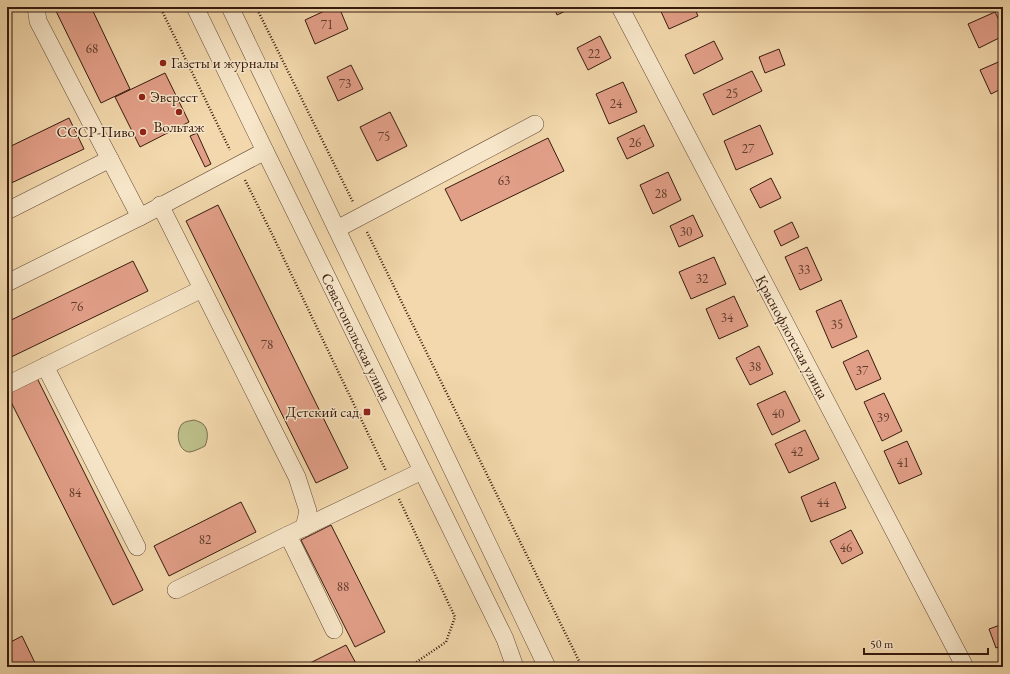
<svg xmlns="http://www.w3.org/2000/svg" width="1010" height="674" font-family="'EB Garamond',serif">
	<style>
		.green { fill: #bcbe88; stroke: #796c4b }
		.building { fill: #e29f88; stroke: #361b0e }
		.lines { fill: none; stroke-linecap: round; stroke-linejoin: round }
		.minor-casing { stroke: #654a36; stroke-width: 18 }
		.path { stroke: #361b0e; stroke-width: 2.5; stroke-dasharray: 1 2; stroke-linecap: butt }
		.minor { stroke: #f7e6c9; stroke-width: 17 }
		.poi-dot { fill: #8f2418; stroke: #f7e6c9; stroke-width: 1.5 }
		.labels { text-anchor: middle; stroke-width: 3; stroke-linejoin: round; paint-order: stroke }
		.number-label { font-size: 13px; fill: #613c2c }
		.poi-label { font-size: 15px; fill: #361b0e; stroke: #f7e6c9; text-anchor: start }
		.street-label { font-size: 15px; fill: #361b0e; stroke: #f7e6c9 }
	</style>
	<rect width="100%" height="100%" fill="#f2d8ac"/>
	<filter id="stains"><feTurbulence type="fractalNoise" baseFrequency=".005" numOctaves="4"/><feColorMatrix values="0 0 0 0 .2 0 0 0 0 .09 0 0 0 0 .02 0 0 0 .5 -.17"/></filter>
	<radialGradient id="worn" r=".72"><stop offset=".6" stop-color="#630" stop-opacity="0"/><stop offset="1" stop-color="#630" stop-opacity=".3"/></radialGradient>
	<!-- green -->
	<path class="green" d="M194,420C197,421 201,422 203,424C209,430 208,439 205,446C201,448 195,451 190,452C178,452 175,432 182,424C185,421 190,421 194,420Z"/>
	<!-- building -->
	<g class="building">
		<polygon points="54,7 91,7 130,89 101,103"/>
		<polygon points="333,7 339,7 348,29 315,44 305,20"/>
		<polygon points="554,7 574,7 557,15"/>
		<polygon points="659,7 694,7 698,16 669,29"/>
		<polygon points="995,12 1003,28 1003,36 979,48 968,24"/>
		<polygon points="600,36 611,58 588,70 577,48"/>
		<polygon points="714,41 723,59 694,74 685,55"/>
		<polygon points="779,49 785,65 765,73 759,57"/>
		<polygon points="1003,60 1003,88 991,94 980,70"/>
		<polygon points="351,65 363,89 338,101 327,77"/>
		<polygon points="752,71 762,91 713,115 703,94"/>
		<polygon points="165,73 189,122 140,147 115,97"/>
		<polygon points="623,82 637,112 609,124 596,94"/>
		<polygon points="390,112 407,146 377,161 360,127"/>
		<polygon points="69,118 84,149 7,185 7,148"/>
		<polygon points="644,125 654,146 627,159 617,138"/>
		<polygon points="760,125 773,154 736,170 724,141"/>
		<polygon points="197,133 211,164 205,167 190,136"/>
		<polygon points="548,138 564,171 461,221 445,189"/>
		<polygon points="668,172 681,200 653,214 640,185"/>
		<polygon points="771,178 781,198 760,208 750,189"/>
		<polygon points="218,205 348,468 316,483 186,221"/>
		<polygon points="693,215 703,236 679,247 670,226"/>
		<polygon points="792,222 799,237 781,246 774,231"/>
		<polygon points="807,247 822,280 800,290 785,257"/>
		<polygon points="714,257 726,284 691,299 679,272"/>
		<polygon points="133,261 148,291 7,359 7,322"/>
		<polygon points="734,296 748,326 719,339 706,309"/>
		<polygon points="841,300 857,337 832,348 816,311"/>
		<polygon points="759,346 773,374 750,385 736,358"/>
		<polygon points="868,350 881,379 856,390 843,362"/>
		<polygon points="37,378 143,590 113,605 7,394 7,393"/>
		<polygon points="785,391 800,421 772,435 757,404"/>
		<polygon points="884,393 902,431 882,441 864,402"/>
		<polygon points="805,430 819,459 789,473 775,444"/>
		<polygon points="907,441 922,474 899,484 884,451"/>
		<polygon points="835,482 846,508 811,522 801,497"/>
		<polygon points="241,502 256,532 169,576 154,546"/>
		<polygon points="331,525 385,632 355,647 301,540"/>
		<polygon points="851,530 863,553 842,564 830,541"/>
		<polygon points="1003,624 1003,645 996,648 989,629"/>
		<polygon points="22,636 36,665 33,667 7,667 7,644"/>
		<polygon points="346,645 358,667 302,667"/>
	</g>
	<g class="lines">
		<defs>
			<g id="minor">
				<polyline points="36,7 38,21 140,217"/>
				<polyline points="195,7 265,151 505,639 515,667"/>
				<polyline points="230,7 547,667"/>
				<polyline points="620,7 965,667"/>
				<polyline points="160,205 297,477 308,511 304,528"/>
				<polyline points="7,211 110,159"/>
				<polyline points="337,229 535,124"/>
				<polyline points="7,283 140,217 265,151"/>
				<polyline points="45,366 137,547"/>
				<polyline points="7,385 202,289"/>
				<polyline points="176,590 288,535"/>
				<polyline points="334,630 288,535 422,471"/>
			</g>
		</defs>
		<!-- minor casing -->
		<use href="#minor" class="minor-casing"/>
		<!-- path -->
		<g class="path">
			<polyline points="160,7 230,150"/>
			<polyline points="256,7 353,202"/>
			<polyline points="245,180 272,234 386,471"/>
			<polyline points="367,232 582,667"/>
			<polyline points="399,499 455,617 446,642 409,667"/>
		</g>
		<!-- minor -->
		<use href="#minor" class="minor"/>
	</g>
	<!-- markers -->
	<g class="poi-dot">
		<circle cx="163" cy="63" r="4"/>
		<circle cx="142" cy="97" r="4"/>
		<circle cx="179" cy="112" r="4"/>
		<circle cx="143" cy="132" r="4"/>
		<rect x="363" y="408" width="8" height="8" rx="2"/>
	</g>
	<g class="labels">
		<!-- number labels -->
		<g class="number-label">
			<text x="327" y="29">71</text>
			<text x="92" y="53">68</text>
			<text x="594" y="58">22</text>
			<text x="345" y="88">73</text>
			<text x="732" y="98">25</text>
			<text x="616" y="108">24</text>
			<text x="384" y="141">75</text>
			<text x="635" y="147">26</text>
			<text x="748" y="153">27</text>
			<text x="504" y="185">63</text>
			<text x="661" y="198">28</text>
			<text x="686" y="236">30</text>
			<text x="804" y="274">33</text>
			<text x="702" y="283">32</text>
			<text x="77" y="311">76</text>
			<text x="727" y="322">34</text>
			<text x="837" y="329">35</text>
			<text x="267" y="349">78</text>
			<text x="755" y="371">38</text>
			<text x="862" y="375">37</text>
			<text x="778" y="418">40</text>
			<text x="883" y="422">39</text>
			<text x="797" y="456">42</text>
			<text x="903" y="467">41</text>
			<text x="75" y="497">84</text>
			<text x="823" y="507">44</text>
			<text x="205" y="544">82</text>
			<text x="846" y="552">46</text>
			<text x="343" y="591">88</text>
		</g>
		<!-- poi labels -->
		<g class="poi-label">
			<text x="171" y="68">Газеты и журналы</text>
			<text x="150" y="102">Эверест</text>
			<text x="179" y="132" text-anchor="middle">Вольтаж</text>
			<text x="135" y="137" text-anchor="end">СССР-Пиво</text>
			<text x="359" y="417" text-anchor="end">Детский сад</text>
		</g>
		<!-- street labels -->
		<g class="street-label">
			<text transform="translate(356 337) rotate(64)" y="5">Севастопольская улица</text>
			<text transform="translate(792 337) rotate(62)" y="5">Краснофлотская улица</text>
		</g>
	</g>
	<!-- margin -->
	<rect width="1010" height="674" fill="none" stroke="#f2d8ac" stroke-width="24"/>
	<rect x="8" y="8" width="994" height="658" fill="none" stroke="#361b0e" stroke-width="2"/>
	<rect x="12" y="12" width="986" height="650" fill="none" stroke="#361b0e"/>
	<!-- scale -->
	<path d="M864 648v6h124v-6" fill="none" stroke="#361b0e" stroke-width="2"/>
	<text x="870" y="648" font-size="12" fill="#361b0e" stroke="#f7e6c9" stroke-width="3" paint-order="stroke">50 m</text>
	<rect width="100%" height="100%" filter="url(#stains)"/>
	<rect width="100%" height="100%" fill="url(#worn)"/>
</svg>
